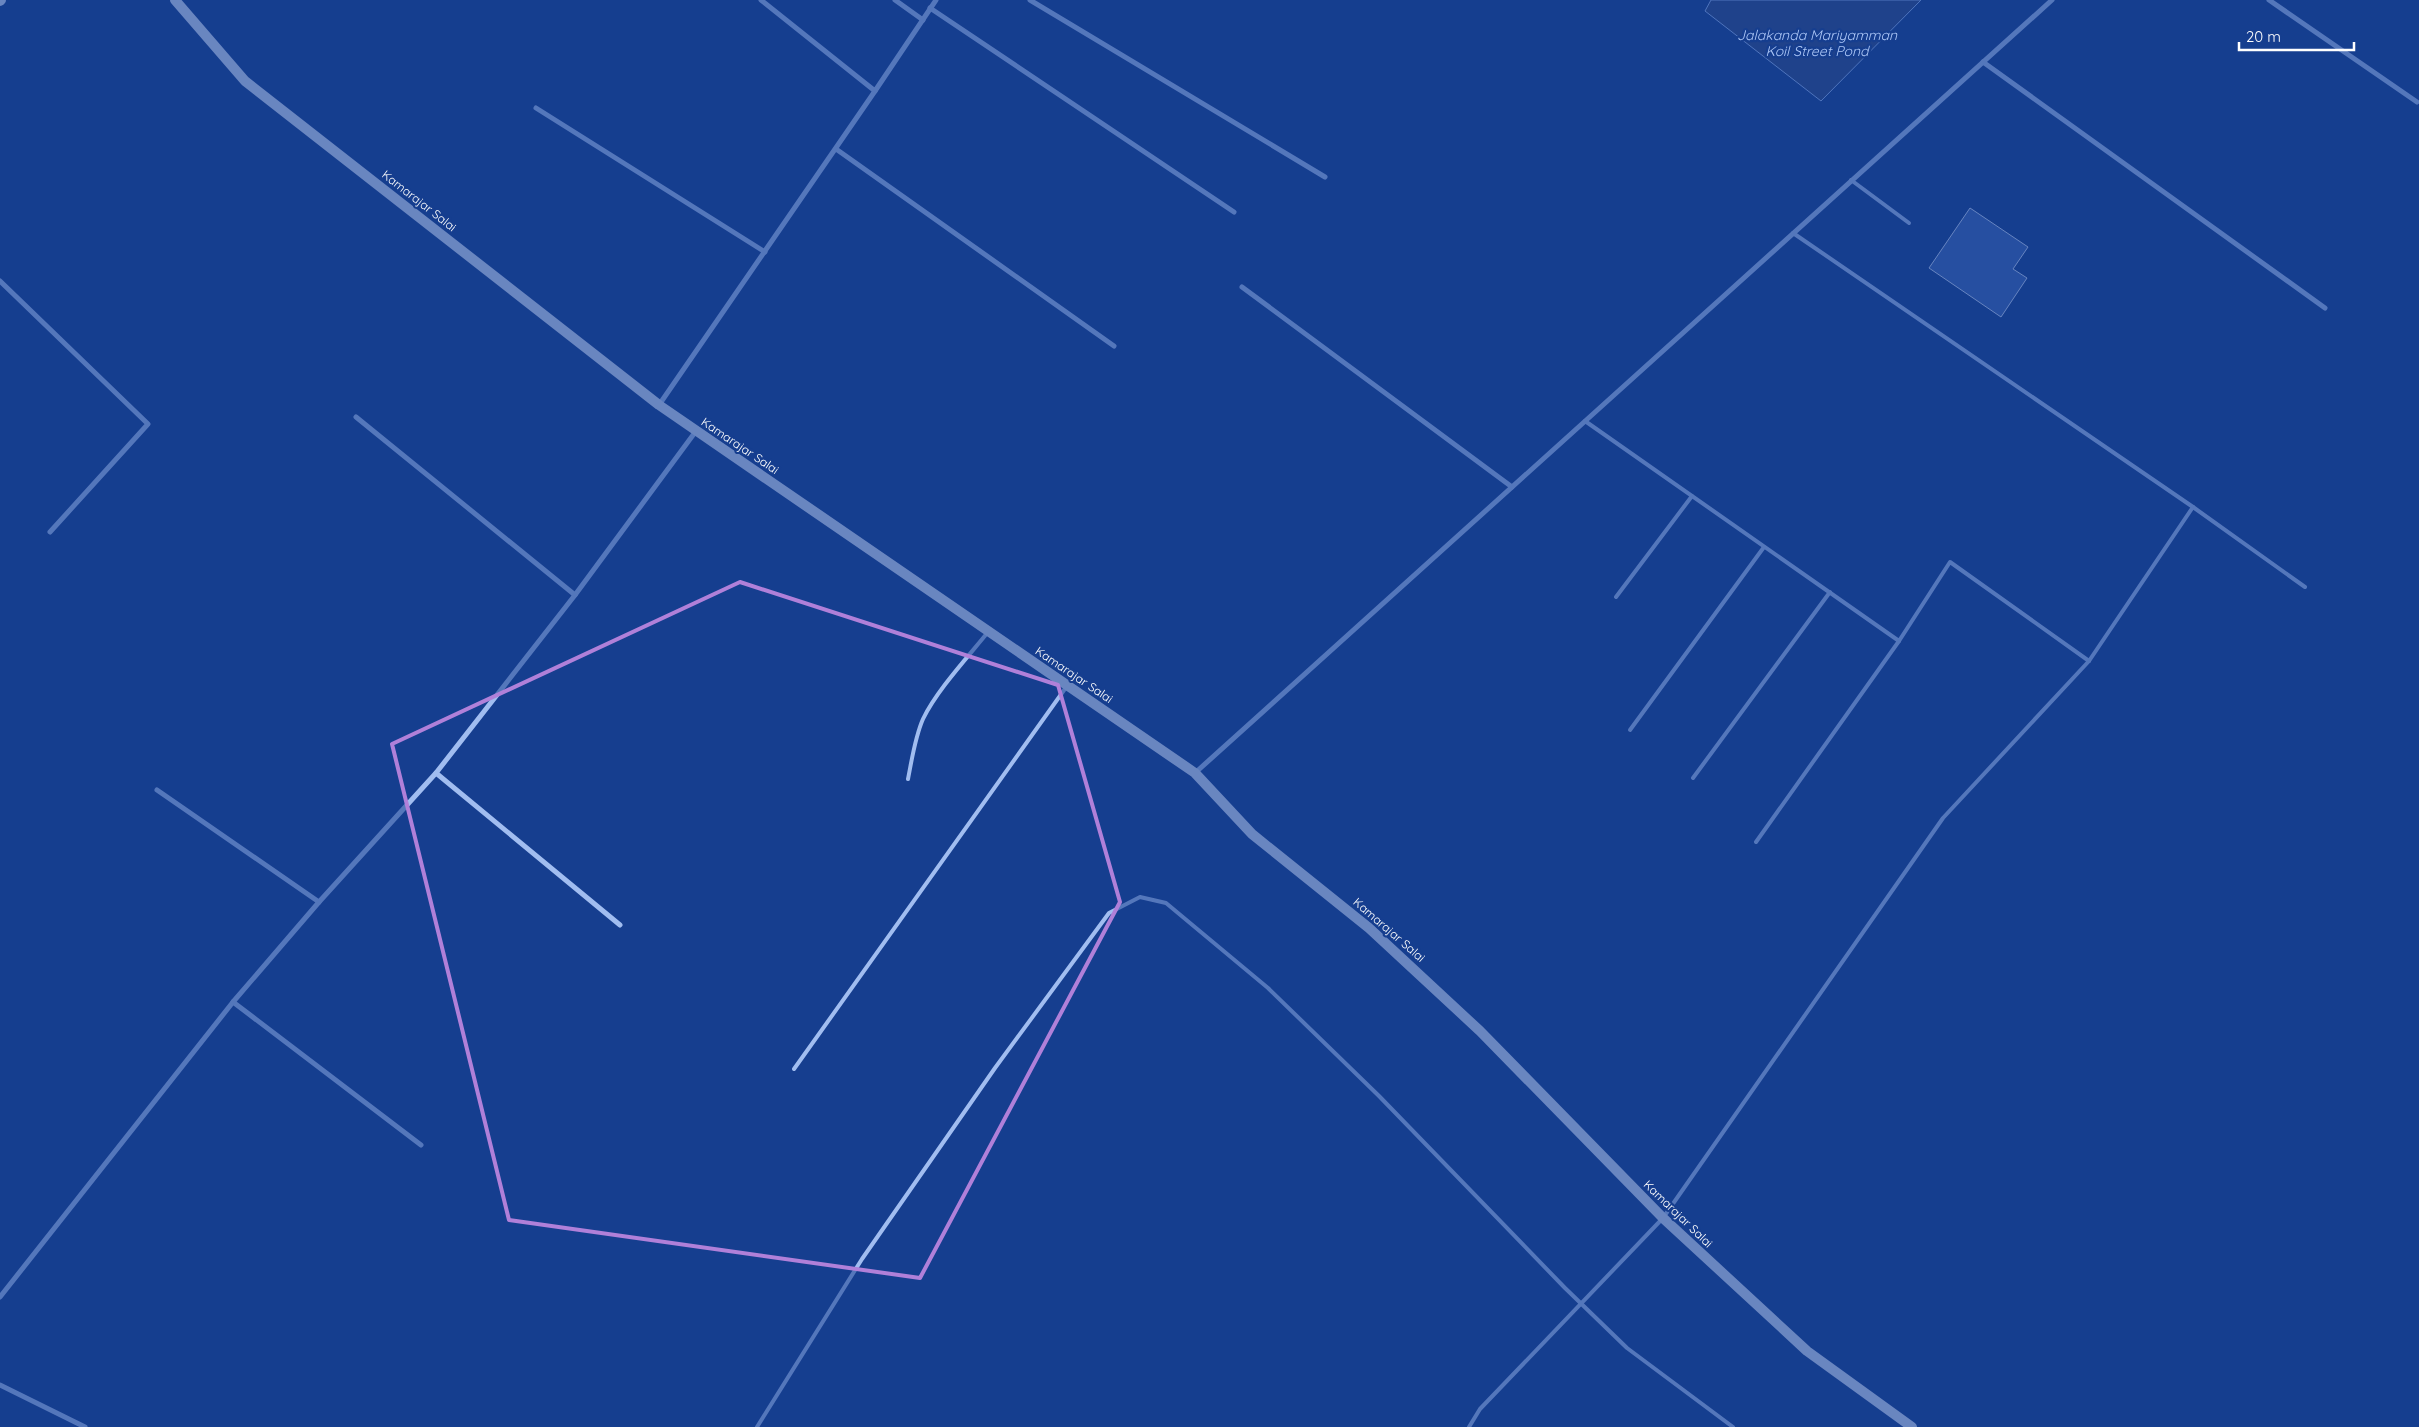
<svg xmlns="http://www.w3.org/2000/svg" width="2419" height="1427" font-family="Quicksand,sans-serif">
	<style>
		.water { fill: #2b4885; stroke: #93b6f3 }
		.building { fill: #3a64b6; stroke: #c8dafb }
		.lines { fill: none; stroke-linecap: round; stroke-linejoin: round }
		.lane { stroke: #a1bdf0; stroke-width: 4 }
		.street { stroke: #a1bdf0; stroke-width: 5 }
		.secondary { stroke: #cfdefb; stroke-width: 10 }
		.marked { fill: none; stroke: #b080d9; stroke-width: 4; stroke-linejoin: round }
		.labels { text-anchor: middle; stroke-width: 4.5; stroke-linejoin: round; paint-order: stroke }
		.street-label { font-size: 12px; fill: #fff; stroke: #163e8f }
		.water-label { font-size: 14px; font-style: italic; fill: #adc7f7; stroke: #163e8f }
	</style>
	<rect width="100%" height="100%" fill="#163e8f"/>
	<!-- water -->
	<polygon class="water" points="1711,0 1921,0 1821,101 1705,11"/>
	<!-- building -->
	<polygon class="building" points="1970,208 2028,247 2013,269 2027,278 2001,317 1929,268"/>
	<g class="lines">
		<!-- lane -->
		<g class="lane">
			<polyline points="1851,180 1909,223"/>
			<polyline points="1585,421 1899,641 1950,562 2089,661"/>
			<polyline points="2193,507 2305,587"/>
			<polyline points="1616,597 1692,496"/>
			<polyline points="1630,730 1764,547"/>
			<polyline points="1693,778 1830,592"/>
			<path d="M908,779C912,759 915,737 923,719C937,690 968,657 988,632"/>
			<polyline points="1756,842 1899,641"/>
			<polyline points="794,1069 1067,686"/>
			<polyline points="757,1427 862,1259 995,1068 1109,913 1140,897 1166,903 1268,988 1379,1096 1565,1288 1627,1348 1733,1427"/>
			<polyline points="1469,1427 1480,1409 1663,1218 1943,818 2089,661 2193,507 1793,233"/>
		</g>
		<!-- street -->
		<g class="street">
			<polyline points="761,0 875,91 936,0"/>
			<polyline points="895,0 923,20"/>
			<polyline points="1030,0 1325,177"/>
			<polyline points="2269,0 2417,102"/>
			<polyline points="930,8 1234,212"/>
			<polyline points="1983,62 2325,308"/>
			<polyline points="536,108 765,252"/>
			<polyline points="836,149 1114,346"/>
			<polyline points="0,281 148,424 50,532"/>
			<polyline points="1242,287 1512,487"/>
			<polyline points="659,405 875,91"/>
			<polyline points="356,417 575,595"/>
			<polyline points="436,773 620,925"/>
			<polyline points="1195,773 2052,0"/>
			<polyline points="157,790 319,902"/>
			<polyline points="233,1002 421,1145"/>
			<polyline points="0,1297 233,1002 319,902 436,773 575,595 696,431"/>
			<polyline points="0,1385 85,1427"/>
		</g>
		<!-- secondary -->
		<g class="secondary">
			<polyline points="175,0 245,81 659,405 1195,773 1252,834 1369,928 1480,1031 1663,1218 1807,1351 1912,1427"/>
			<polyline points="0,1 1,0"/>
		</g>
	</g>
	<!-- marked area -->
	<path d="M0 0H2419V1427H0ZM740,582L1058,685L1120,902L920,1278L509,1220L392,744Z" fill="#163e8f" fill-opacity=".55" fill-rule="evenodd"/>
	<path class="marked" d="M740,582L1058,685L1120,902L920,1278L509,1220L392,744Z"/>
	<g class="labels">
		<!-- street labels -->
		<g class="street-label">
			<text transform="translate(419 201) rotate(38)" y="4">Kamarajar Salai</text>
			<text transform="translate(740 446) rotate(34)" y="4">Kamarajar Salai</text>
			<text transform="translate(1074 675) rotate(34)" y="4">Kamarajar Salai</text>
			<text transform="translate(1389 930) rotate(41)" y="4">Kamarajar Salai</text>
			<text transform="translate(1678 1214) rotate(44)" y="4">Kamarajar Salai</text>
		</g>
		<!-- water labels -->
		<g class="water-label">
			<text x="1817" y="40">Jalakanda Mariyamman<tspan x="1817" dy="16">Koil Street Pond</tspan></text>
		</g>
	</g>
	<!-- scale -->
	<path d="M2239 42v8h115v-8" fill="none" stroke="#ffffff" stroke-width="2.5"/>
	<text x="2246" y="42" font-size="15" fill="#ffffff" stroke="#163e8f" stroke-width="4" paint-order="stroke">20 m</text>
</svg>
